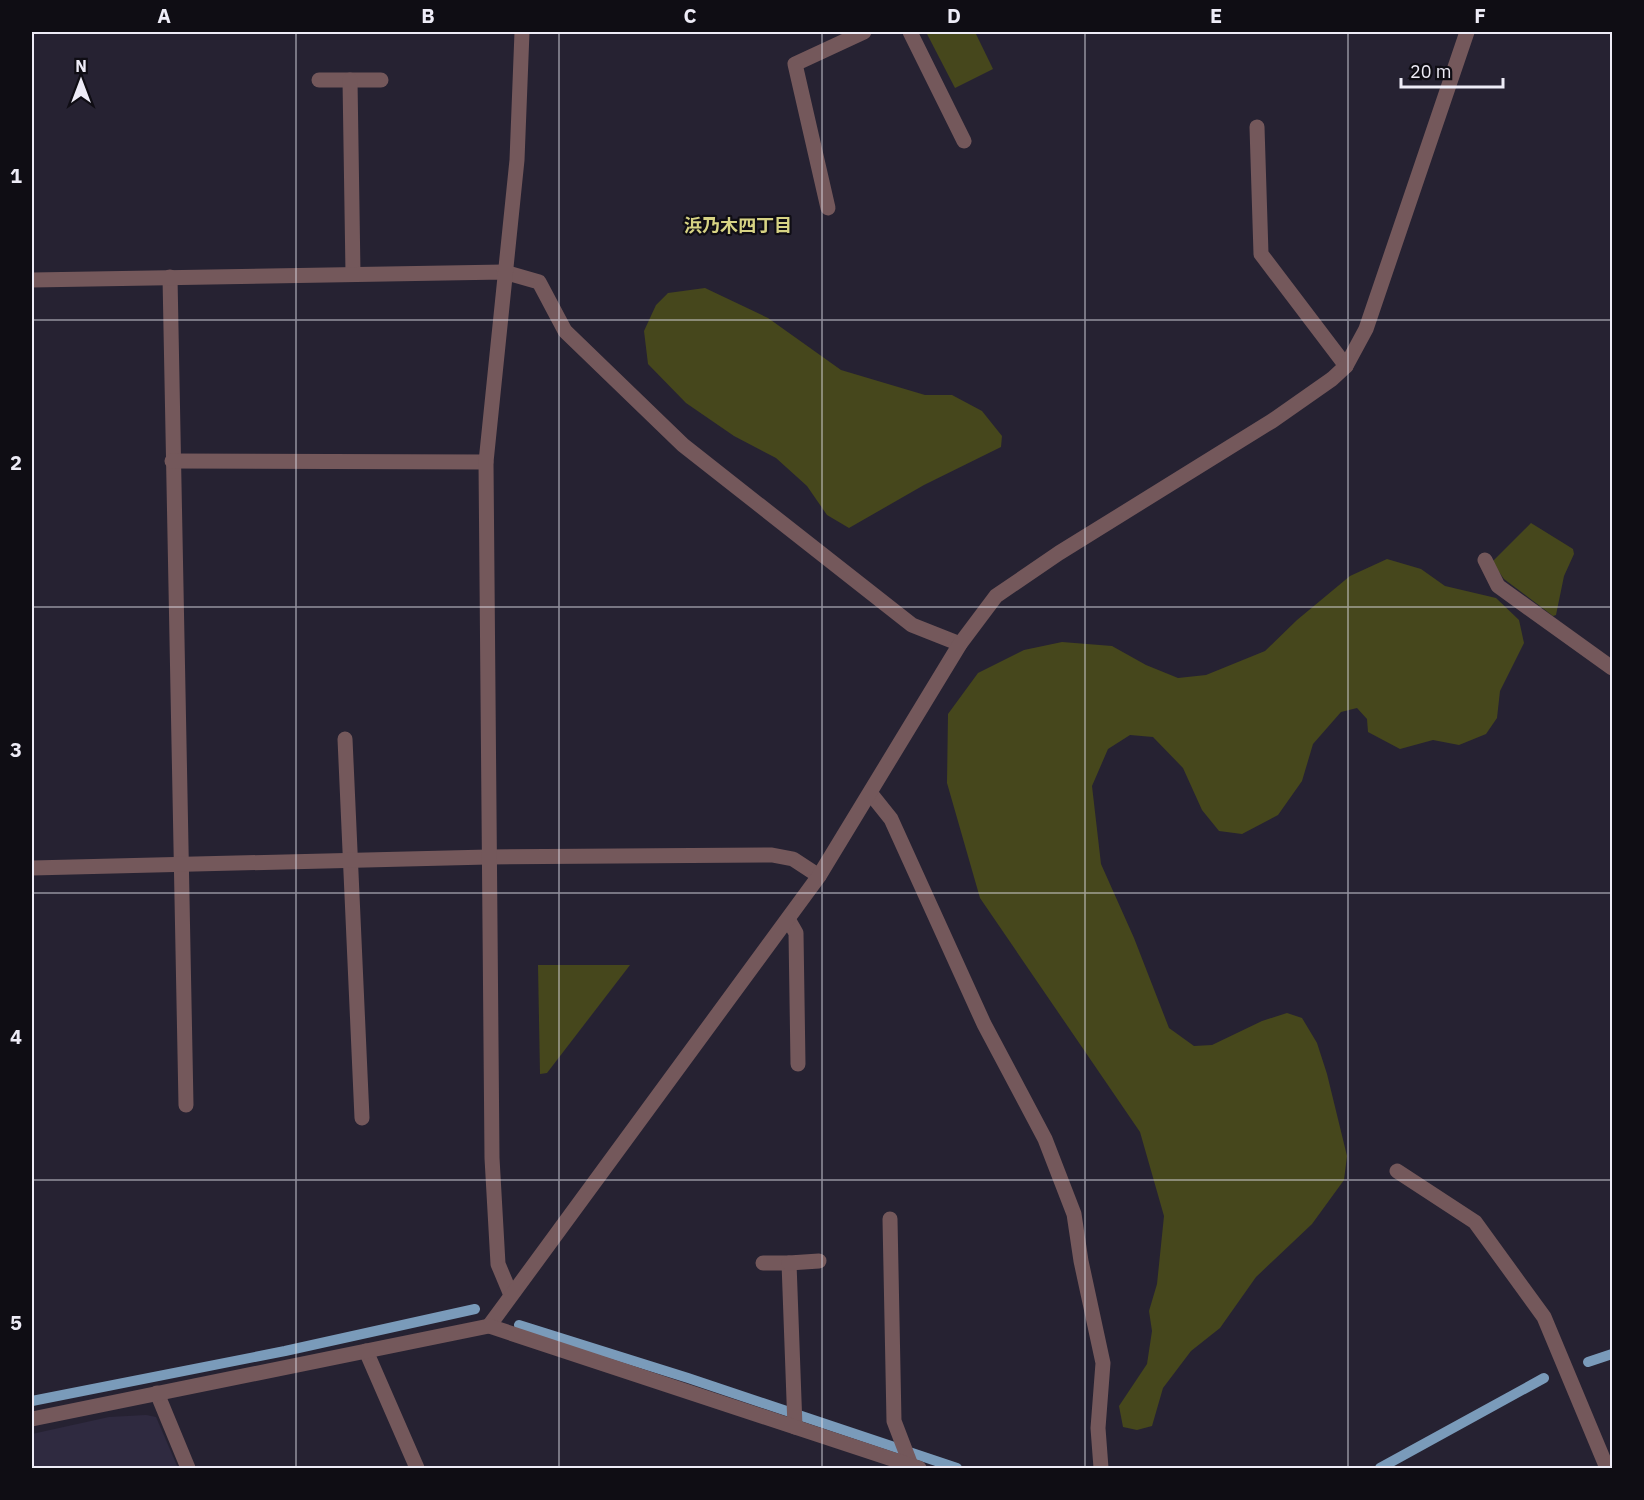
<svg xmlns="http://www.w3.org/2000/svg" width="1644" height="1500" font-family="'IBM Plex Sans','Noto Sans JP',sans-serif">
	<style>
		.built { fill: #2f2a40 }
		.green { fill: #46471c }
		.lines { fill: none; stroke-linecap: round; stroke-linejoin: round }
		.stream { stroke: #7a9bba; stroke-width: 10 }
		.street { stroke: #74585b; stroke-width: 15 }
		.grid { fill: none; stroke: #eeecf7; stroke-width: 1.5; stroke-opacity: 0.55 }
		.labels { text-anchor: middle; stroke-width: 4.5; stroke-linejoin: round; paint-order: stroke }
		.neighbourhood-label { font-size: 18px; font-weight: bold; fill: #d7d384; stroke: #0f0d14 }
		.neatline { fill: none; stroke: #eeecf7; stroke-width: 2 }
		.grid-label { font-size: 20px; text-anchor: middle; font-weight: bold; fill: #eeecf7 }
	</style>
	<rect width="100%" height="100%" fill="#262232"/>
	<!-- built -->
	<polygon class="built" points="146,1415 156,1417 178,1468 32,1468 32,1434 109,1417"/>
	<!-- green -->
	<g class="green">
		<polygon points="926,32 975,32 993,69 955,88"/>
		<polygon points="705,288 768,318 841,370 925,395 952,395 982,411 1002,436 1001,447 924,485 849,528 827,515 807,486 776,458 734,436 686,403 648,364 644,331 656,305 668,293"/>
		<polygon points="1531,523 1573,549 1574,554 1564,576 1556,615 1553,616 1504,579 1492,562"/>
		<polygon points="1387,559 1421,569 1445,586 1496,598 1519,620 1524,643 1500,691 1497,718 1486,734 1459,745 1433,740 1400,749 1368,732 1367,719 1357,708 1341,712 1313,744 1302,781 1278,815 1242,834 1219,831 1202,810 1183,768 1153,737 1130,735 1108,749 1092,786 1101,864 1134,938 1169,1028 1194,1046 1212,1045 1262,1021 1287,1013 1302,1018 1317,1043 1327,1074 1347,1156 1344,1180 1312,1224 1256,1277 1220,1328 1191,1351 1163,1388 1152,1426 1137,1430 1123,1427 1119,1406 1147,1364 1152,1331 1149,1311 1157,1284 1164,1216 1140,1132 980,898 947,783 948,714 978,673 1024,650 1062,642 1112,646 1146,665 1178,678 1206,675 1265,651 1297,620 1350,576"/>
		<polygon points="538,965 630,965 547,1073 540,1074"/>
	</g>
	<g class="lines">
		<!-- stream -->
		<g class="stream">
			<polyline points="519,1325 688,1378 957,1468"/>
			<polyline points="1588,1362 1612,1354"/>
			<polyline points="32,1401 285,1351 475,1309"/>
			<polyline points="1380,1468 1544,1378"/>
		</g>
		<!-- street -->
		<g class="street">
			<polyline points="910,32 964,141"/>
			<polyline points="319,80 381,80"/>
			<polyline points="350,80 353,274"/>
			<polyline points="1257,127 1261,254 1346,366"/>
			<polyline points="828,208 795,64 864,32"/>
			<polyline points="170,277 186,1105"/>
			<polyline points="32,280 504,272 539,282 565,331 683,445 912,625 960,644"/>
			<polyline points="172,461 486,462"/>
			<polyline points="1485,560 1498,586 1612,668"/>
			<polyline points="345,739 362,1118"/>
			<polyline points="871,794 891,819 984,1024 1045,1139 1074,1214 1081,1261 1103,1363 1098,1428 1101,1468"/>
			<polyline points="32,868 488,857 772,855 793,859 819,876"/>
			<polyline points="788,919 796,933 798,1064"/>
			<polyline points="1397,1171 1475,1222 1544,1317 1607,1468"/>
			<polyline points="890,1219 894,1421 912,1468"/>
			<polyline points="763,1263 789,1263 795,1427"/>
			<polyline points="789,1263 819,1261"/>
			<polyline points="511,1295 498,1264 492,1158 486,462 517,160 522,32"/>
			<polyline points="489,1326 819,876 960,644 996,596 1059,553 1272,421 1332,379 1346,366 1366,329 1467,32"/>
			<polyline points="366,1351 417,1468"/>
			<polyline points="157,1393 188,1468"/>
			<polyline points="32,1419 489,1326 919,1468"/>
		</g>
	</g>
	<!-- grid -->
	<path class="grid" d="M296,32V1468M559,32V1468M822,32V1468M1085,32V1468M1348,32V1468M32,320H1612M32,607H1612M32,893H1612M32,1180H1612"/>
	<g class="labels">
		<!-- neighbourhood labels -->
		<g class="neighbourhood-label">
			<text x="738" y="232">浜乃木四丁目</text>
		</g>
	</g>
	<!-- border -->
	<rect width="1644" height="1500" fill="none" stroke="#0f0d14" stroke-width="66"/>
	<!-- north arrow -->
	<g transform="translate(81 81)" stroke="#0f0d14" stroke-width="4.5" paint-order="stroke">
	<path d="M0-4.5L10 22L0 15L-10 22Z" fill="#eeecf7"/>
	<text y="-9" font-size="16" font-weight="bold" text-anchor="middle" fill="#eeecf7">N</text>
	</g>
	<!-- scale -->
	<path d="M1401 78v9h102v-9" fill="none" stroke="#eeecf7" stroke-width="3"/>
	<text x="1410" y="78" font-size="18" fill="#eeecf7" stroke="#0f0d14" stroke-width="4.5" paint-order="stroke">20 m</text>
	<rect x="33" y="33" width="1578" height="1434" class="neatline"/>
	<g class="grid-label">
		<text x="164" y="23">A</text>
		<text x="428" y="23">B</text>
		<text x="690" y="23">C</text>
		<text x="954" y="23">D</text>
		<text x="1216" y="23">E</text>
		<text x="1480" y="23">F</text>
		<text x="16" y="183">1</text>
		<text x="16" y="470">2</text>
		<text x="16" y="757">3</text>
		<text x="16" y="1044">4</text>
		<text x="16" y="1330">5</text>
	</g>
</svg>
